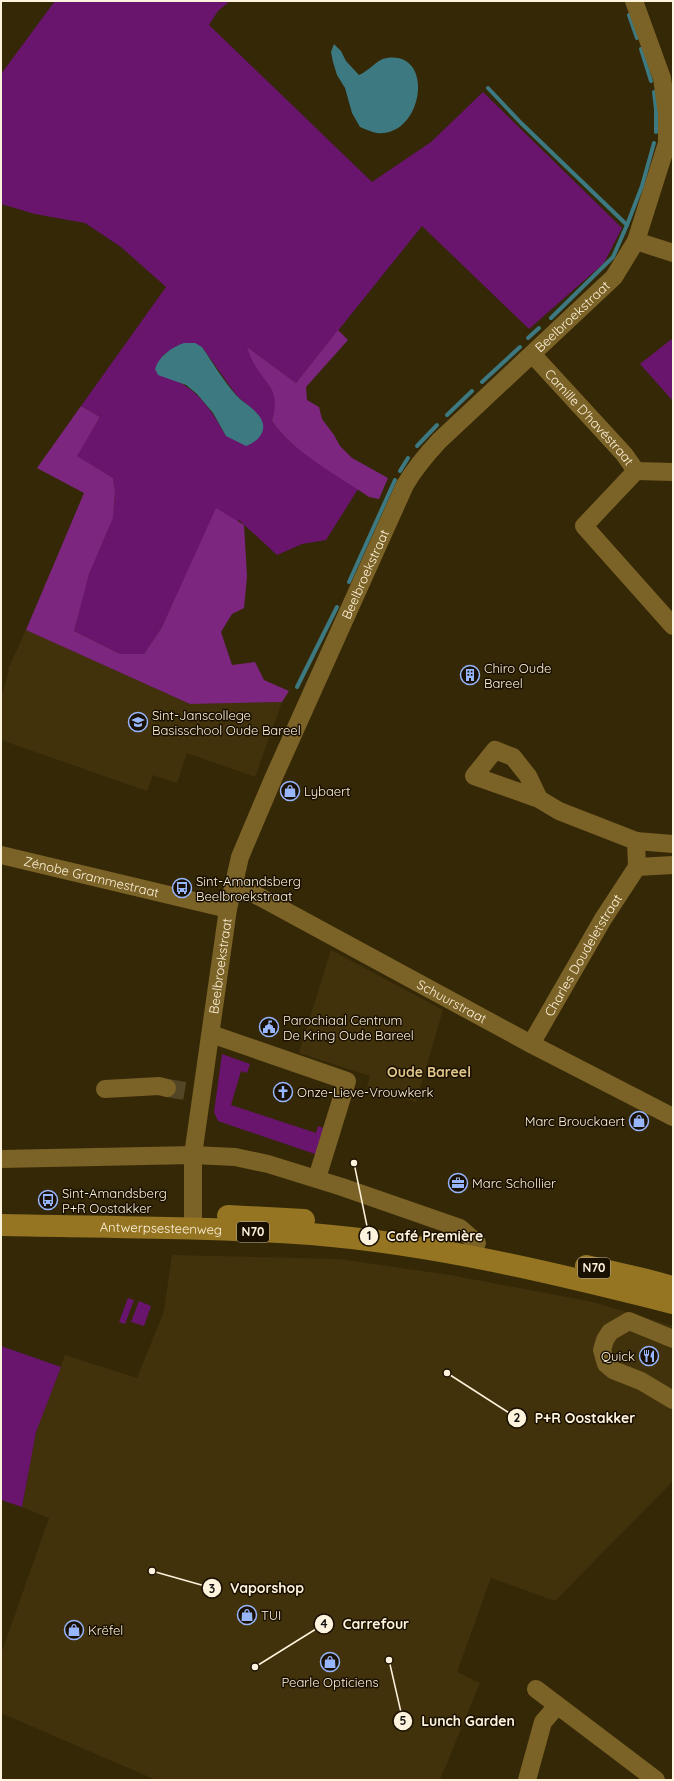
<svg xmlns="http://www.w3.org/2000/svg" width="674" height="1781" font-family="Quicksand,sans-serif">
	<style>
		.built { fill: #41320c }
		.green { fill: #69146d; fill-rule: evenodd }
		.forest { fill: #7c2680 }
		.water { fill: #3c7981 }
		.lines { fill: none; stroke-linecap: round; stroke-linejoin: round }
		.stream { stroke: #3c7981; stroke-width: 4 }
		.minor-tunnel { stroke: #534627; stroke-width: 18; stroke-dasharray: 18 9; stroke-linecap: butt }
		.minor { stroke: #7b6226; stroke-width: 18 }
		.major { stroke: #957522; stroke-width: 22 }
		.labels { text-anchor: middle; stroke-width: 3; stroke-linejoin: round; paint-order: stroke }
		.shield { fill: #1a1000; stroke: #baaf9a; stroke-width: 1 }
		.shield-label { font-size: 12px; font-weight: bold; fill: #fef3dc }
		.street-label { font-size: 13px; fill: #fef3dc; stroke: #1a1000 }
		.poi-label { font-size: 13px; fill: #fef3dc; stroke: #1a1000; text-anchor: start }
		.neighbourhood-label { font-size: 14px; font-weight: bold; fill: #e1c68a; stroke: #1a1000 }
		.leader { fill: none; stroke: #fef3dc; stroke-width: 1.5 }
		.callout-dot { fill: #fef3dc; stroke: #1a1000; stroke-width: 1.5 }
		.mark-label { font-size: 12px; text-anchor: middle; font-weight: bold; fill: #111 }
		.callout-label { font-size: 14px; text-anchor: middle; font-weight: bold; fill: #fef3dc; stroke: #1a1000; stroke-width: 3; stroke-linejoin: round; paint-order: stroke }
	</style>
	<rect width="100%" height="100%" fill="#352807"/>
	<!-- built -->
	<g class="built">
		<polygon points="26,630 190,704 282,702 255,777 187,753 177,783 153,775 147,791 1,740 1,698 9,670 8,669"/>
		<polygon points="331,950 443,1010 416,1102 367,1088 370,1076 299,1053"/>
		<polygon points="172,1255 339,1259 450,1275 593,1302 673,1326 673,1481 555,1601 491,1578 457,1672 480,1683 440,1780 156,1780 1,1713 1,1654 49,1518 22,1507 36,1432 65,1355 137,1378 164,1311"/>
	</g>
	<!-- green -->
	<g class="green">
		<path d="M55,1H230L218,11L209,25L372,182L431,142L483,92L622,228L604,263L529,329L422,226L296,383L248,348L275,395V410L272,421C293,451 328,468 358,489L326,540L302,544L277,555L239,520L184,580L162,627L144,654H120L74,631C79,612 83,592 89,574C102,537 120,521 113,478L76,456L100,417L81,406L166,287L121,247L85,223L35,214L1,204V74ZM177,346L202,347L237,396L259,415L226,436C213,413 199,390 174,380L162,356Z"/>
		<polygon points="673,338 673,401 640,364"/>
		<polygon points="222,1054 250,1064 247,1073 241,1071 231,1105 316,1133 318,1126 326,1129 318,1155 218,1121 214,1112"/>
		<polygon points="128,1298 134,1300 125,1324 119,1322"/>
		<polygon points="139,1301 151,1306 144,1326 131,1322"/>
		<polygon points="1,1346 61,1367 36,1432 22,1507 1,1500"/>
	</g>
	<!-- forest -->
	<g class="forest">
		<path d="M338,330L348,340L306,387L307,400L319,407L322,419L334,435L340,446L352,458L388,478L379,499L369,497C337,475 294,453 272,421C281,388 267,387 253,362C250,357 249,352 247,347L296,383Z"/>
		<polygon points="81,406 100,417 77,456 113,478 115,492 113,518 89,574 74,631 120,654 144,654 162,627 216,508 244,525 247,576 244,608 232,614 221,632 232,665 255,662 264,680 289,691 282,702 190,704 26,630 84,493 37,468"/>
	</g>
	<!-- water -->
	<g class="water">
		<path d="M334,44L341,51L346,61L359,75C369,71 377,59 387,58C436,51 423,138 377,133C372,132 365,129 360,127L352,113L345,88L337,75L333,62L331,52Z"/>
		<path d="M184,343H195L202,347C213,363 223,380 236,395C243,403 258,410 262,421C267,432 256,443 246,446L226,436L213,413L197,394L186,385L158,375L155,369C159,356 172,347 184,343Z"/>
	</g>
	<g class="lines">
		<!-- stream -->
		<g class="stream">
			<polyline points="629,15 637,38"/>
			<polyline points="641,49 651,81"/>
			<polyline points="488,88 521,123 627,225 613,257 551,318"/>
			<polyline points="654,92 656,109 656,132"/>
			<polyline points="627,225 642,186 654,143"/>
			<polyline points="528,338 539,328"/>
			<polyline points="482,382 520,347"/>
			<polyline points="447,415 472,391"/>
			<polyline points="417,446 437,425"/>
			<polyline points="400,471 408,458"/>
			<polyline points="349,582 395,480"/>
			<polyline points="297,687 337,607"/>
		</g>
		<!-- minor-tunnel -->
		<polyline class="minor-tunnel" points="167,1088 191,1092"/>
		<!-- minor -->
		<g class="minor">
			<polyline points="636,241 673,253"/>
			<path id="s1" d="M533,355L624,454L636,471"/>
			<polyline points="636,471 584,526 673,626"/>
			<polyline points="636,471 673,472"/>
			<polyline points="636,841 673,844"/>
			<path id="s2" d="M1,855L228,909"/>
			<polyline points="637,867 673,865"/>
			<path id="s3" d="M234,883L531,1044L673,1117"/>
			<polyline points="211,1034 347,1081 317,1178"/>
			<path id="s4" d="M531,1044L603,919L637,867L636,841L559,811L539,799L528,776L513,757L495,750L474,776L539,799"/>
			<polyline points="105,1089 159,1086 167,1088"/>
			<polyline points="1,1159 193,1155 235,1157 268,1164 342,1187 460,1228 477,1243"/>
			<path id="s5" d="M193,1229V1155L228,909L240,857L273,779L405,485C415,468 426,455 439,441L614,277L636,241L667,143V114L662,78L634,1"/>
			<polyline points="673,1339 629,1321 610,1332 605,1340 602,1350 606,1364 613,1370 641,1381 673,1400"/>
			<polyline points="536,1689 656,1780"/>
			<polyline points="527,1780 543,1722 557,1706"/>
		</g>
		<!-- major -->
		<g class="major">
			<polyline points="228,1216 304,1220"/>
			<path id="s6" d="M1,1225C104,1227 208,1227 311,1234C434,1244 554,1273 673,1303"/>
			<polyline points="586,1266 647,1280 673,1287"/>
		</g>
	</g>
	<!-- icons -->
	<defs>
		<symbol id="building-ring" viewBox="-11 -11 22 22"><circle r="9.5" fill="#1a1000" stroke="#97b6fd" stroke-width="1.5"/><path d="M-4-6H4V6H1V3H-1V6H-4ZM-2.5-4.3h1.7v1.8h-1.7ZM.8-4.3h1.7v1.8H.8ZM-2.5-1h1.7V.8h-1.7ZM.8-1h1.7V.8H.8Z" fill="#97b6fd"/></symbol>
		<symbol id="school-ring" viewBox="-11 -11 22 22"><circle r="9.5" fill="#1a1000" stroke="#97b6fd" stroke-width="1.5"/><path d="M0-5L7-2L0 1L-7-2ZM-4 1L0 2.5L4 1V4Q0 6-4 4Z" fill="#97b6fd"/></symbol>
		<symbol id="shop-ring" viewBox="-11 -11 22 22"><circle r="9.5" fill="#1a1000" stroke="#97b6fd" stroke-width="1.5"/><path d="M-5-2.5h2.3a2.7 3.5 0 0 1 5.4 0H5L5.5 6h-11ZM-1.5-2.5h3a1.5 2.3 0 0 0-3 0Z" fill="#97b6fd"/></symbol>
		<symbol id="bus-ring" viewBox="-11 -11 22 22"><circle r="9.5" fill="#1a1000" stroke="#97b6fd" stroke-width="1.5"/><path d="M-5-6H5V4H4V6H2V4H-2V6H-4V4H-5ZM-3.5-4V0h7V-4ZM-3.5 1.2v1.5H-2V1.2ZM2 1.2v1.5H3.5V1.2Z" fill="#97b6fd"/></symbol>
		<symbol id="civic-ring" viewBox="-11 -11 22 22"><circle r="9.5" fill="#1a1000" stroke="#97b6fd" stroke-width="1.5"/><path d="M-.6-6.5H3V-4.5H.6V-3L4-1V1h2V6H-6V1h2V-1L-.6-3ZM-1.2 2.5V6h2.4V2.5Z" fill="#97b6fd"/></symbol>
		<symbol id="church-ring" viewBox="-11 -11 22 22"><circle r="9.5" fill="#1a1000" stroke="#97b6fd" stroke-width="1.5"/><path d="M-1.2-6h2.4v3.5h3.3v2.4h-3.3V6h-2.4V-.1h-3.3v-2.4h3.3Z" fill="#97b6fd"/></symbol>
		<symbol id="office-ring" viewBox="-11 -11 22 22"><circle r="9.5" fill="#1a1000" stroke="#97b6fd" stroke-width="1.5"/><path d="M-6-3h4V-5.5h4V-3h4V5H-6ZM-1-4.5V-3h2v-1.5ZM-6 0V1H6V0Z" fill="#97b6fd"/></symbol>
		<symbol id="restaurant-ring" viewBox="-11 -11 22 22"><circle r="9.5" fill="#1a1000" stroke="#97b6fd" stroke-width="1.5"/><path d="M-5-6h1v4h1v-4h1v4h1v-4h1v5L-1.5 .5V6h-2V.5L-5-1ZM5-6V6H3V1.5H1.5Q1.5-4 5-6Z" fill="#97b6fd"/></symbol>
	</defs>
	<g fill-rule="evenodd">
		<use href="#building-ring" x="459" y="664" width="22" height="22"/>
		<use href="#school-ring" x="127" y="711" width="22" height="22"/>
		<use href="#shop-ring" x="279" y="780" width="22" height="22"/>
		<use href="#bus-ring" x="171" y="877" width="22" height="22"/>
		<use href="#civic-ring" x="258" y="1016" width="22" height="22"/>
		<use href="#church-ring" x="272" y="1081" width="22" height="22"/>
		<use href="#shop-ring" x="628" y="1110" width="22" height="22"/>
		<use href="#office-ring" x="447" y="1172" width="22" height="22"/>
		<use href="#bus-ring" x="37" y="1189" width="22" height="22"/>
		<use href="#restaurant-ring" x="638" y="1345" width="22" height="22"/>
		<use href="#shop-ring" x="236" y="1604" width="22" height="22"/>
		<use href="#shop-ring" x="63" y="1619" width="22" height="22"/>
		<use href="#shop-ring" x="319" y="1651" width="22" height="22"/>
	</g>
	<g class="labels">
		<!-- shield labels -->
		<g class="shield">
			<rect x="237" y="1222" width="32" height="20" rx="3"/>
			<rect x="578" y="1258" width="32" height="20" rx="3"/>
		</g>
		<g class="shield-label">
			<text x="253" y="1236">N70</text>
			<text x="594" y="1272">N70</text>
		</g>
		<!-- street labels -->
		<g class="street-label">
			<text dy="5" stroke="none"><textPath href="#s5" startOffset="1021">Beelbroekstraat</textPath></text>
			<text dy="5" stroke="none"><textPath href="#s1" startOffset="84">Camille D'havéstraat</textPath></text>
			<text dy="5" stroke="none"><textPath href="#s5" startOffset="685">Beelbroekstraat</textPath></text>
			<text dy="5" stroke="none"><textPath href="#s2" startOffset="93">Zénobe Grammestraat</textPath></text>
			<text dy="5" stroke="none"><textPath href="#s4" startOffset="103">Charles Doudeletstraat</textPath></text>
			<text dy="5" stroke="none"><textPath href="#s5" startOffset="265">Beelbroekstraat</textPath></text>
			<text dy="5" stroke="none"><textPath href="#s3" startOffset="248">Schuurstraat</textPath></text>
			<text dy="5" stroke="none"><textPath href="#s6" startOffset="160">Antwerpsesteenweg</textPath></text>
		</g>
		<!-- poi labels -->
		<g class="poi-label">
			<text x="484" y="673">Chiro Oude<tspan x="484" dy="15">Bareel</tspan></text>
			<text x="152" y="720">Sint-Janscollege<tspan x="152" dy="15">Basisschool Oude Bareel</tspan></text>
			<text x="304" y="796">Lybaert</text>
			<text x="196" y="886">Sint-Amandsberg<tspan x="196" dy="15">Beelbroekstraat</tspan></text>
			<text x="283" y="1025">Parochiaal Centrum<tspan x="283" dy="15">De Kring Oude Bareel</tspan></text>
			<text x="297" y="1097">Onze-Lieve-Vrouwkerk</text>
			<text x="625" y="1126" text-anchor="end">Marc Brouckaert</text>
			<text x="472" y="1188">Marc Schollier</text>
			<text x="62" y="1198">Sint-Amandsberg<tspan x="62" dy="15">P+R Oostakker</tspan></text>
			<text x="635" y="1361" text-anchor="end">Quick</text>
			<text x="261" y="1620">TUI</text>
			<text x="88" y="1635">Krëfel</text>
			<text x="330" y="1687" text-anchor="middle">Pearle Opticiens</text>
		</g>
		<!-- neighbourhood labels -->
		<g class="neighbourhood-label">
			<text x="429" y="1077">Oude Bareel</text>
		</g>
	</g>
	<!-- callouts -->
	<path class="leader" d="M354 1163L369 1236M447 1373L517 1418M152 1571L212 1588M255 1667L324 1624M389 1660L403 1721"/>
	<g class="callout-dot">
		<circle cx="354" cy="1163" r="4"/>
		<circle cx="447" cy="1373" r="4"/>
		<circle cx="152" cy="1571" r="4"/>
		<circle cx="255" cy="1667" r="4"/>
		<circle cx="389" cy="1660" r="4"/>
		<circle cx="369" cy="1236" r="10"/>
		<circle cx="517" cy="1418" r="10"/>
		<circle cx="212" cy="1588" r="10"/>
		<circle cx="324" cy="1624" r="10"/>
		<circle cx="403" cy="1721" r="10"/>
	</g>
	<g class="mark-label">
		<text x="369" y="1240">1</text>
		<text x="517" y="1422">2</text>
		<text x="212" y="1593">3</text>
		<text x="324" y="1628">4</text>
		<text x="403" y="1725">5</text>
	</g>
	<g class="callout-label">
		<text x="435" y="1241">Café Première</text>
		<text x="585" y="1423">P+R Oostakker</text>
		<text x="267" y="1593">Vaporshop</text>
		<text x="376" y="1629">Carrefour</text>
		<text x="468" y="1726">Lunch Garden</text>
	</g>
	<!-- border -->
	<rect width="674" height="1781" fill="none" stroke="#fef3dc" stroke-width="4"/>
</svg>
